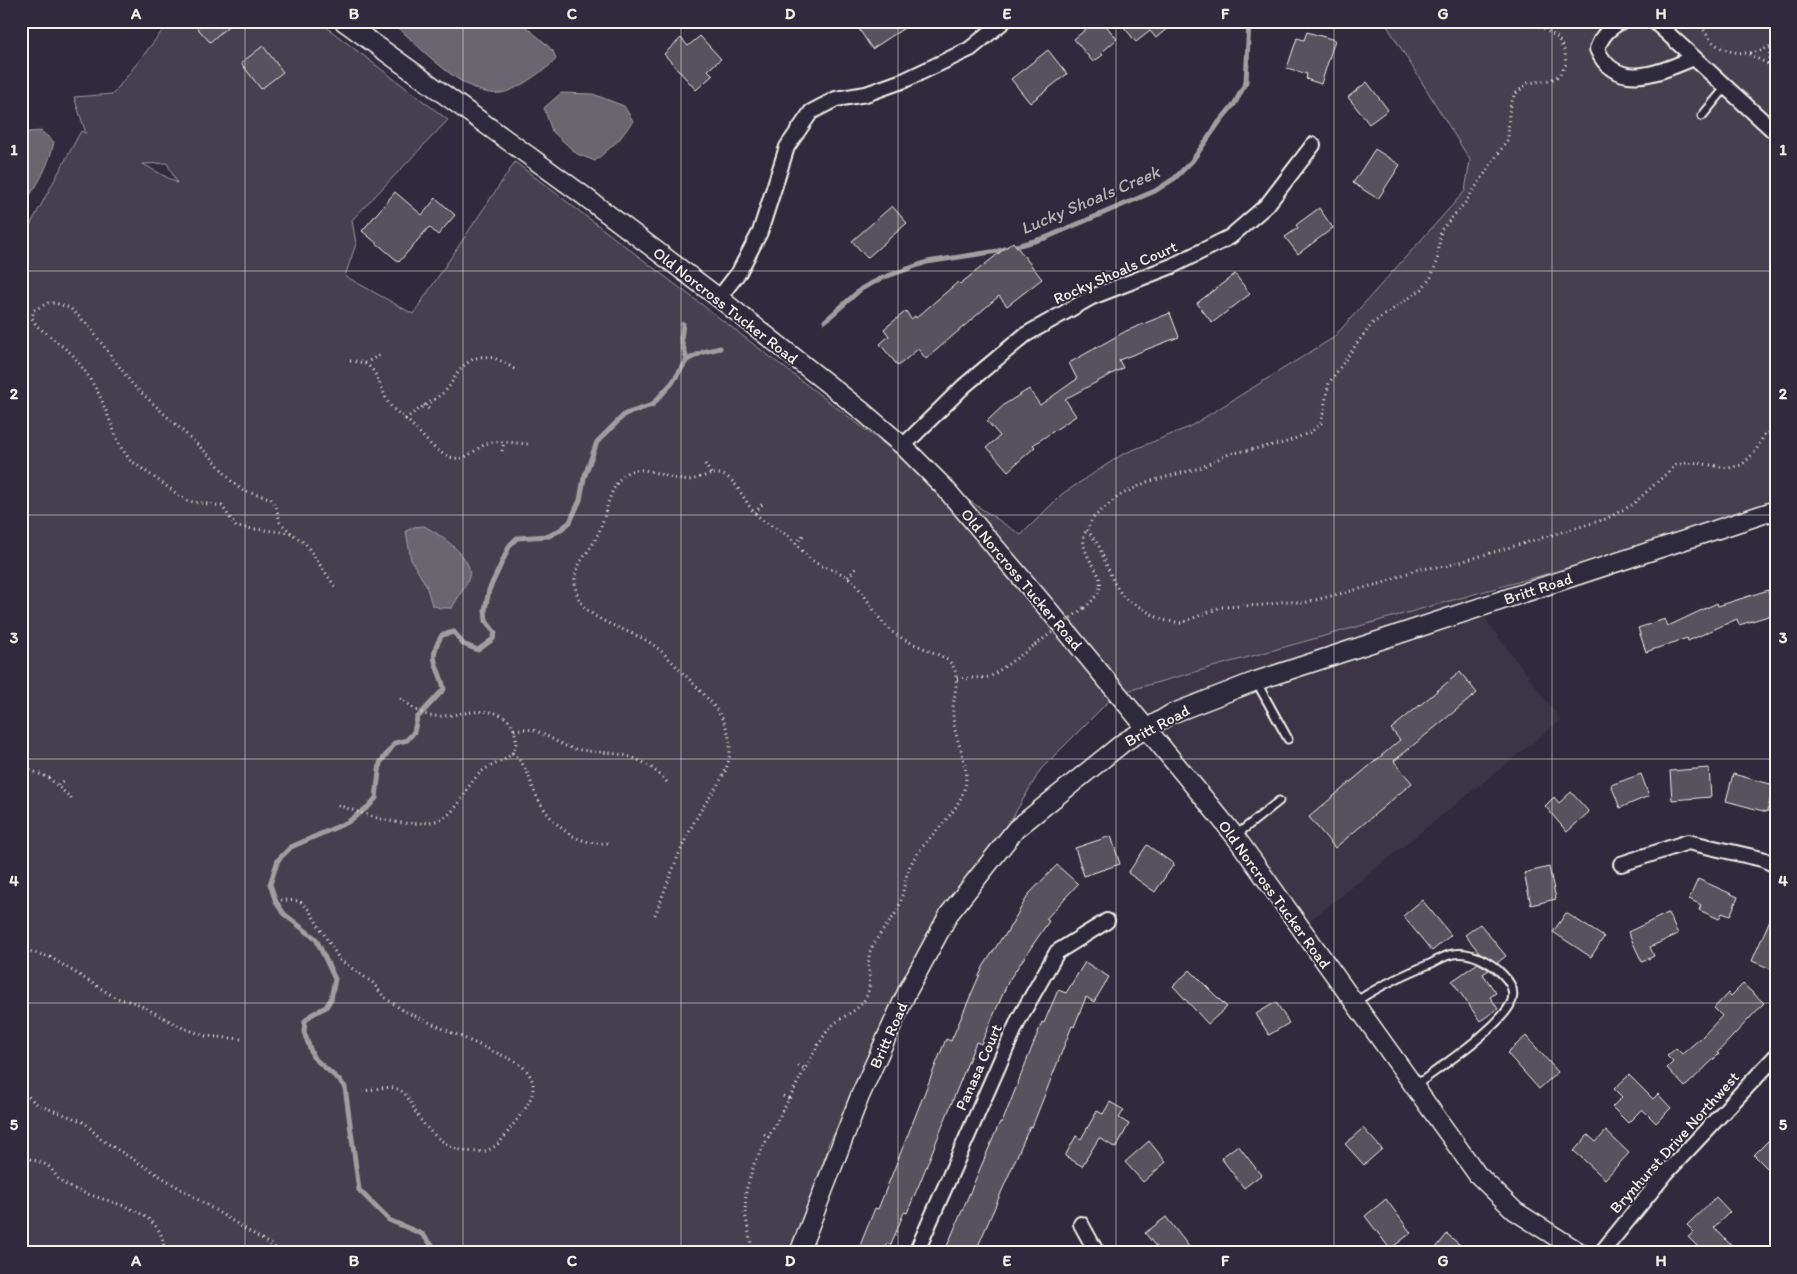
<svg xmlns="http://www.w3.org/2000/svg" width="1797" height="1274" font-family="Itim,sans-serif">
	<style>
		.built { fill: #3b3647 }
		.green { fill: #454050; stroke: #9c989c; fill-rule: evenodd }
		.water { fill: #6a6670; stroke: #a19ea0 }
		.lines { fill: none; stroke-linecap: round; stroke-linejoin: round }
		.stream { stroke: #a19ea0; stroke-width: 5 }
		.building { fill: #56525f; stroke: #f4f1e8 }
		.service-casing { stroke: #f4f1e8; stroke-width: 11 }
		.minor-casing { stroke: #f4f1e8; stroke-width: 18 }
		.tertiary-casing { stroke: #f4f1e8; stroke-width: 21 }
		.path { stroke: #f4f1e8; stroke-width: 3; stroke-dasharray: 1 4; stroke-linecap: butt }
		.service { stroke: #2f2a3d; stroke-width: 7 }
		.minor { stroke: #2f2a3d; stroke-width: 14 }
		.tertiary { stroke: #2f2a3d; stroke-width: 18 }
		.path-bridge { stroke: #f4f1e8; stroke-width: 3; stroke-dasharray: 1 4; stroke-linecap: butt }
		.grid { fill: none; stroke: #f4f1e8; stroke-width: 1; stroke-opacity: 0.55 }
		.labels { text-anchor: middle; stroke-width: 4; stroke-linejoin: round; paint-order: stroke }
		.street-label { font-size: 16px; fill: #f4f1e8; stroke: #2f2a3d }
		.water-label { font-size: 18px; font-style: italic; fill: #b6b2b2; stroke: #2f2a3d }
		.neatline { fill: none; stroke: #f4f1e8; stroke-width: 2 }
		.grid-label { font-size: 16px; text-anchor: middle; font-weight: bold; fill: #f4f1e8 }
	</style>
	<rect width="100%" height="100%" fill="#2f2a3d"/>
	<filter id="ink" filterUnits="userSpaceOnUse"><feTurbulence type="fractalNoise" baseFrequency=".02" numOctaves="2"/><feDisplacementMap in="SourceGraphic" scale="10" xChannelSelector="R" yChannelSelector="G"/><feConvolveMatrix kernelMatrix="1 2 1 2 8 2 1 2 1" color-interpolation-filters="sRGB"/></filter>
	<g filter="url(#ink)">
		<!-- built -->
		<polygon class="built" points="1468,596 1561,720 1305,925 1116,694"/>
		<!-- green -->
		<path class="green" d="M170,21H318L448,120L352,220L356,244L345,276L413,314L515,162L887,446L1021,535L1062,494L1123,454L1189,427L1333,338L1465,191L1470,160L1384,21H1776V510L1116,694L1041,769L967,895L829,1143L798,1253H21V242L81,131L86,133L74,97L113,94ZM167,163L177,183L143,164Z"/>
		<!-- water -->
		<g class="water">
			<path d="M391,21H519L543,41L553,51L556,59C550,67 540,72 532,78C523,84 512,91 501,93C466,99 416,43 391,21Z"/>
			<polygon points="561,93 593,94 624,106 633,121 619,140 595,161 577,154 552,131 544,108"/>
			<path d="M41,131L54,142C49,165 37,189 21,206V149L28,132Z"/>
			<path d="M424,526C438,533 475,558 469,577C466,587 457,598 452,608H440L432,605L426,585L411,560L406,531L414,527Z"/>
		</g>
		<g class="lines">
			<!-- stream -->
			<g class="stream">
				<polyline points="825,321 861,289 882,278 927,262 998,251 1045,238 1155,191 1175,178 1192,161 1220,121 1235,103 1246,82 1249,21"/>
				<polyline points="683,324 681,339 687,360"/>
				<path d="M439,1253L422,1234L389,1220L359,1190L345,1087L339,1080L313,1057L304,1032L305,1021L311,1015L326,1007L331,999L335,979L316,939L284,914L276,902L270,884L278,860L291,847L348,822L369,806L376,798L380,763L395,743L407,740L414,732L417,718L444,689C439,664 426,661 442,635L454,632L463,644L478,650L493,639L495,633L486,621L485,610L489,590L510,545L517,538L549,536L560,530L570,522L580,500L584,478L597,442L625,414L652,405L672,383L687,360L703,352L720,348"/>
			</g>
		</g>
		<!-- building -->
		<g class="building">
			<polygon points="191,21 234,21 210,42"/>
			<polygon points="871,21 915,21 872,49 859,29"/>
			<polygon points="1096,21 1102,21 1117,39 1101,53 1103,55 1093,62 1074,39"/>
			<polygon points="1119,21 1176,21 1156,38 1150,31 1136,42"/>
			<polygon points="1307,32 1335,40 1321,84 1306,79 1307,74 1287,68 1297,38 1304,40"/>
			<polygon points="700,36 721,59 708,70 713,75 696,90 664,54 681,38 688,46"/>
			<polygon points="263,46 283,72 261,89 241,63"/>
			<polygon points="1048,50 1067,74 1030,103 1011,79"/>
			<polygon points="1367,82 1388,110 1369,124 1348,97"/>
			<polygon points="1375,149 1400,165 1378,199 1353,183"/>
			<polygon points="395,192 422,215 436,198 455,215 438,235 429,227 399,262 362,231"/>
			<polygon points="892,206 907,223 867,258 852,241"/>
			<polygon points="1319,208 1333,228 1298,254 1285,237 1298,228 1296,225"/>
			<polygon points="1013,242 1042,279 1007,306 999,296 926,359 918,349 898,366 880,344 889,336 884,329 906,311 911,319 915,316 916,318 958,282 960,284"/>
			<polygon points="1235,274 1250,294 1212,323 1197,303"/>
			<polygon points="1170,313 1179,337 1119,360 1123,368 1065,399 1076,416 1033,445 1035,447 1008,471 987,447 1000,436 987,421 1005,404 1029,389 1040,405 1077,379 1069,363 1126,331"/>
			<polygon points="1768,590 1775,614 1739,625 1737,619 1688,641 1687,638 1646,652 1638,628 1665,619 1668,626 1717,603 1718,606"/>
			<polygon points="1460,672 1477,693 1394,761 1412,783 1335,848 1309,817 1400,740 1391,729"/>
			<polygon points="1709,768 1711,797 1672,800 1670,771"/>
			<polygon points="1641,774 1649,796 1620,808 1611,785"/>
			<polygon points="1733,774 1774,785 1767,812 1726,801"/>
			<polygon points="1571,792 1589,812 1567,832 1545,806 1554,797 1559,803"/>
			<polygon points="1111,836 1120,864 1084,876 1075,848"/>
			<polygon points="1147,845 1174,864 1155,892 1128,873"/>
			<polygon points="1057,865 1078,884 1046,919 1049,921 1009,980 981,1044 976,1042 921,1180 907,1213 904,1212 891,1245 887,1243 883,1253 857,1253 875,1208 878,1209 891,1177 946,1039 951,1041 983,967 1003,936 1004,937 1029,894"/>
			<polygon points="1549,867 1556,899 1531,905 1524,873"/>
			<polygon points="1698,879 1738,897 1730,916 1722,913 1719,919 1699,910 1701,905 1689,899"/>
			<polygon points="1422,900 1451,935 1432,951 1403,916"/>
			<polygon points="1776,906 1776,971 1752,961"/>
			<polygon points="1566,913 1604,937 1591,957 1553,932"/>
			<polygon points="1668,913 1678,934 1650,947 1654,956 1642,962 1628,932"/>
			<polygon points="1480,924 1506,956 1497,963 1479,952 1465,935"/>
			<polygon points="1085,962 1109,977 1094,1002 1086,997 1074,1027 1072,1026 1032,1127 1030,1126 975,1253 944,1253 1000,1122 1002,1123 1042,1022 1044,1023 1058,990 1066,993"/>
			<polygon points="1478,963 1489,970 1483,974 1496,993 1490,997 1498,1009 1480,1021 1452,981"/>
			<polygon points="1190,970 1227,1007 1208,1024 1173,986"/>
			<polygon points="1743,984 1764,1003 1717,1053 1719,1054 1685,1087 1667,1068 1673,1062 1667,1056 1676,1048 1682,1054 1702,1037 1722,1016 1714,1008 1728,993 1731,996"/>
			<polygon points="1276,1002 1289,1023 1269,1035 1256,1014"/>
			<polygon points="1526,1036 1558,1072 1539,1089 1507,1053"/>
			<polygon points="1629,1075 1653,1099 1658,1094 1671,1108 1656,1123 1642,1109 1628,1123 1612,1107 1622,1097 1614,1089"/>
			<polygon points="1110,1102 1124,1110 1119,1118 1129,1124 1116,1148 1099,1138 1082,1166 1065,1156 1076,1136 1081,1139 1097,1111 1103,1114"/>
			<polygon points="1363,1128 1382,1149 1364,1165 1345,1144"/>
			<polygon points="1606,1131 1629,1153 1605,1179 1574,1151 1588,1135 1596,1142"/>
			<polygon points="1776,1133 1776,1177 1754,1155"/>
			<polygon points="1149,1141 1166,1162 1143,1182 1125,1162"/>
			<polygon points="1238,1145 1261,1175 1244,1188 1221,1158"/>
			<polygon points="1716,1197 1730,1212 1714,1227 1738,1253 1704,1253 1688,1237 1694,1232 1687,1225"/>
			<polygon points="1386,1199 1411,1233 1390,1249 1365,1216"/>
			<polygon points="1166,1217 1194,1253 1161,1253 1145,1233"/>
			<polygon points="1447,1234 1470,1253 1432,1253"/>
		</g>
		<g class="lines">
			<defs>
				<g id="service">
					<polyline points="1702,116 1726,87"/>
					<polyline points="1256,681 1288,739"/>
					<polyline points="1235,836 1279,801"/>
					<path d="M1354,1003C1378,986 1405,974 1432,963C1438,960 1446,955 1453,954C1471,951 1491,962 1503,975C1512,984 1516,994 1510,1005C1496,1030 1439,1068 1415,1086"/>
				</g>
				<g id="minor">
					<path d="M1622,21C1609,28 1602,35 1597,49C1616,93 1660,72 1694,58"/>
					<polyline points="1654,21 1776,133"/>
					<polyline points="719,298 739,272 760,232 787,147 811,112 836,99 866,94 905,80 970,49 1004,21"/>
					<polyline points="903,446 964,386 1025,335 1092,297 1172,266 1230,237 1267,205 1313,145"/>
					<polyline points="1621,864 1688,842 1762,859 1776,865"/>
					<polyline points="1081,1224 1097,1253"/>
					<polyline points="916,1253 1019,1019 1057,952 1107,921"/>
					<polyline points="1601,1253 1666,1173 1776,1056"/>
				</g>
				<g id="tertiary">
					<polyline points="343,21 580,193 719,298 862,411 903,446 944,487 1053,615 1235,836 1477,1174 1515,1211 1581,1253"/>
					<polyline points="799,1253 860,1096 907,992 949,914 1016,829 1124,742 1171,714 1256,681 1776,510"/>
				</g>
			</defs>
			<!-- service casing -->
			<use href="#service" class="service-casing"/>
			<!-- minor casing -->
			<use href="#minor" class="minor-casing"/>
			<!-- tertiary casing -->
			<use href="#tertiary" class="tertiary-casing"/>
			<!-- path -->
			<g class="path">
				<polyline points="1515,21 1543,28 1558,38 1565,52 1566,64 1560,75 1551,80 1528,83 1514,95 1509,112 1508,139 1465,203 1441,230 1437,262 1431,277 1422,289 1373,323 1358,342 1329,383 1321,423 1311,432 1284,443 1229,454 1200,468 1147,482 1119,496 1104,508 1092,519 1087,530 1098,544 1114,583 1124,598 1162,620 1181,623 1221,607 1265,605 1286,601 1303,603 1383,583 1415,570 1450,565 1606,519 1632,505 1676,465 1692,462 1728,468 1742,465 1755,452 1764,435 1776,427"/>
				<path d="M1699,21C1704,31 1709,40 1718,46C1734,56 1763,56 1776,41"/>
				<polyline points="1749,54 1776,68"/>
				<polyline points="1768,64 1771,47"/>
				<path d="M350,361C377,360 378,384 388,402C393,411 403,416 410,423C423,435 433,451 450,457C466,462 472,451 484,445C496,438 516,444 529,444"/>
				<polyline points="365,363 380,355"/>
				<polyline points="424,405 429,409"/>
				<path d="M405,419C418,409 432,402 444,392C451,386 454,377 460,370C478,348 498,357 517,371"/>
				<polyline points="502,451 504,442"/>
				<polyline points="705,464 711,474"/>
				<polyline points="755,513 763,503"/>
				<polyline points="291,533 280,522 276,506 270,498 243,491 232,482 213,459 133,385 87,324 70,308 55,303 48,303 34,310 32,318 37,326 72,354 87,374 100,396 120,446 130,460 187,501 222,506 236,527 291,533 305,543 336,588"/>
				<polyline points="796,544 804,534"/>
				<polyline points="848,577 858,566"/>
				<path d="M1084,608C1123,577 1079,567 1084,534L1087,530"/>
				<polyline points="957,679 990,677 1035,645"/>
				<path d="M514,730C540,725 549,741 571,748C593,754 617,750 638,760C650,765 659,774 668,783"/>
				<path d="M512,753C530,768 528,780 538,799C553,826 577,846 608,843"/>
				<polyline points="21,766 49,778 72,799"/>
				<polyline points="58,785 63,781"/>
				<path d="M338,805C370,816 401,829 435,821C460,814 462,791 478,775C490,761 518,763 516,738C515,732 513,725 509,721C490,701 454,719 431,716C419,714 408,704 399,697"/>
				<path d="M281,900L300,901L309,910L340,960L373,983L384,997L404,1011L517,1062C547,1084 529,1104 512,1126C506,1135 499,1146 488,1150C480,1153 466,1152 458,1149C443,1145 426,1129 418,1116C411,1105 408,1091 394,1088C385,1086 372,1090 363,1091"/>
				<path d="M655,915C668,883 679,849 696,819C707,797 728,778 730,752C732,719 707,698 686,676C676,667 667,655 656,647C631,626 575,624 575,581C575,563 589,553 596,538C606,520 606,498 619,480C635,458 662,478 683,480C697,482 710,470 723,475C740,482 745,506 759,517C767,525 779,529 788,536C799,545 806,558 818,564C829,570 841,571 850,579C865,592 873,613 888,628C904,645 945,652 953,666C961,680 952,699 953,714C953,735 965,754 966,775C967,810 927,834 912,862C904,877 904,894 898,909C890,925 873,938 869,956C867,970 873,984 866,997C859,1012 840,1016 830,1028C825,1033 822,1040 818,1045L754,1164L746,1191L745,1213L753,1253"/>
				<polyline points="21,949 50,957 116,998 136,1003 183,1028 206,1036 241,1039"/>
				<polyline points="798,1065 806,1069"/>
				<polyline points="21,1090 38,1105 84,1122 102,1140 284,1253"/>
				<polyline points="783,1096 790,1099"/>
				<polyline points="764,1134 769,1137"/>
				<path d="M21,1161L26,1158C33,1160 42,1162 48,1166C54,1171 57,1179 63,1183C94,1204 166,1202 164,1253"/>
			</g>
			<!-- service -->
			<use href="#service" class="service"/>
			<!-- minor -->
			<use href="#minor" class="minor"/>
			<!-- tertiary -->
			<use href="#tertiary" class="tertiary"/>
			<!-- path-bridge -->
			<polyline class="path-bridge" points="1035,645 1084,608"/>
		</g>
	</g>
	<!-- grid -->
	<path class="grid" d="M245,21V1253M463,21V1253M681,21V1253M898,21V1253M1116,21V1253M1334,21V1253M1552,21V1253M21,271H1776M21,515H1776M21,759H1776M21,1003H1776"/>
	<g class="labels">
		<!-- street labels -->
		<g class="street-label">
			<text transform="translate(1115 272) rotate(-24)" y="6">Rocky Shoals Court</text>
			<text transform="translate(726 305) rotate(38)" y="6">Old Norcross Tucker Road</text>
			<text transform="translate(1022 579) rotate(50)" y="6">Old Norcross Tucker Road</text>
			<text transform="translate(1538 588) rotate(-18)" y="6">Britt Road</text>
			<text transform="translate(1157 725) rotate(-28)" y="6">Britt Road</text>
			<text transform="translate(1275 894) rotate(54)" y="6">Old Norcross Tucker Road</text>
			<text transform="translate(888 1035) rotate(-66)" y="6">Britt Road</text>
			<text transform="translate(978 1067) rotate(-66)" y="6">Panasa Court</text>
			<text transform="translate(1674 1142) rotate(-48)" y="6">Brynhurst Drive Northwest</text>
		</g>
		<!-- water labels -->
		<g class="water-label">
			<text transform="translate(1090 200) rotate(-23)" y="6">Lucky Shoals Creek</text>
		</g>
	</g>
	<!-- margin -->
	<rect width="1797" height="1274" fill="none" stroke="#2f2a3d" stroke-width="55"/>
	<rect x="28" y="28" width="1742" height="1218" class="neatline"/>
	<g class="grid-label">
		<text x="136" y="19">A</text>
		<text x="354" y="19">B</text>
		<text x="572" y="19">C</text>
		<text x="790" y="19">D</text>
		<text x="1007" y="19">E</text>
		<text x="1225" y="19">F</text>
		<text x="1443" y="19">G</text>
		<text x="1661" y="19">H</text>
		<text x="14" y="155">1</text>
		<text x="1783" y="155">1</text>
		<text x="14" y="399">2</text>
		<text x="1783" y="399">2</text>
		<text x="14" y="643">3</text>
		<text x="1783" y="643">3</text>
		<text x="14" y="886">4</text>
		<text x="1783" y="886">4</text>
		<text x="14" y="1130">5</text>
		<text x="1783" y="1130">5</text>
		<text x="136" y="1266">A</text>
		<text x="354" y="1266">B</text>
		<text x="572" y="1266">C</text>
		<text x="790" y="1266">D</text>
		<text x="1007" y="1266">E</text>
		<text x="1225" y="1266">F</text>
		<text x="1443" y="1266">G</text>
		<text x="1661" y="1266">H</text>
	</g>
</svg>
